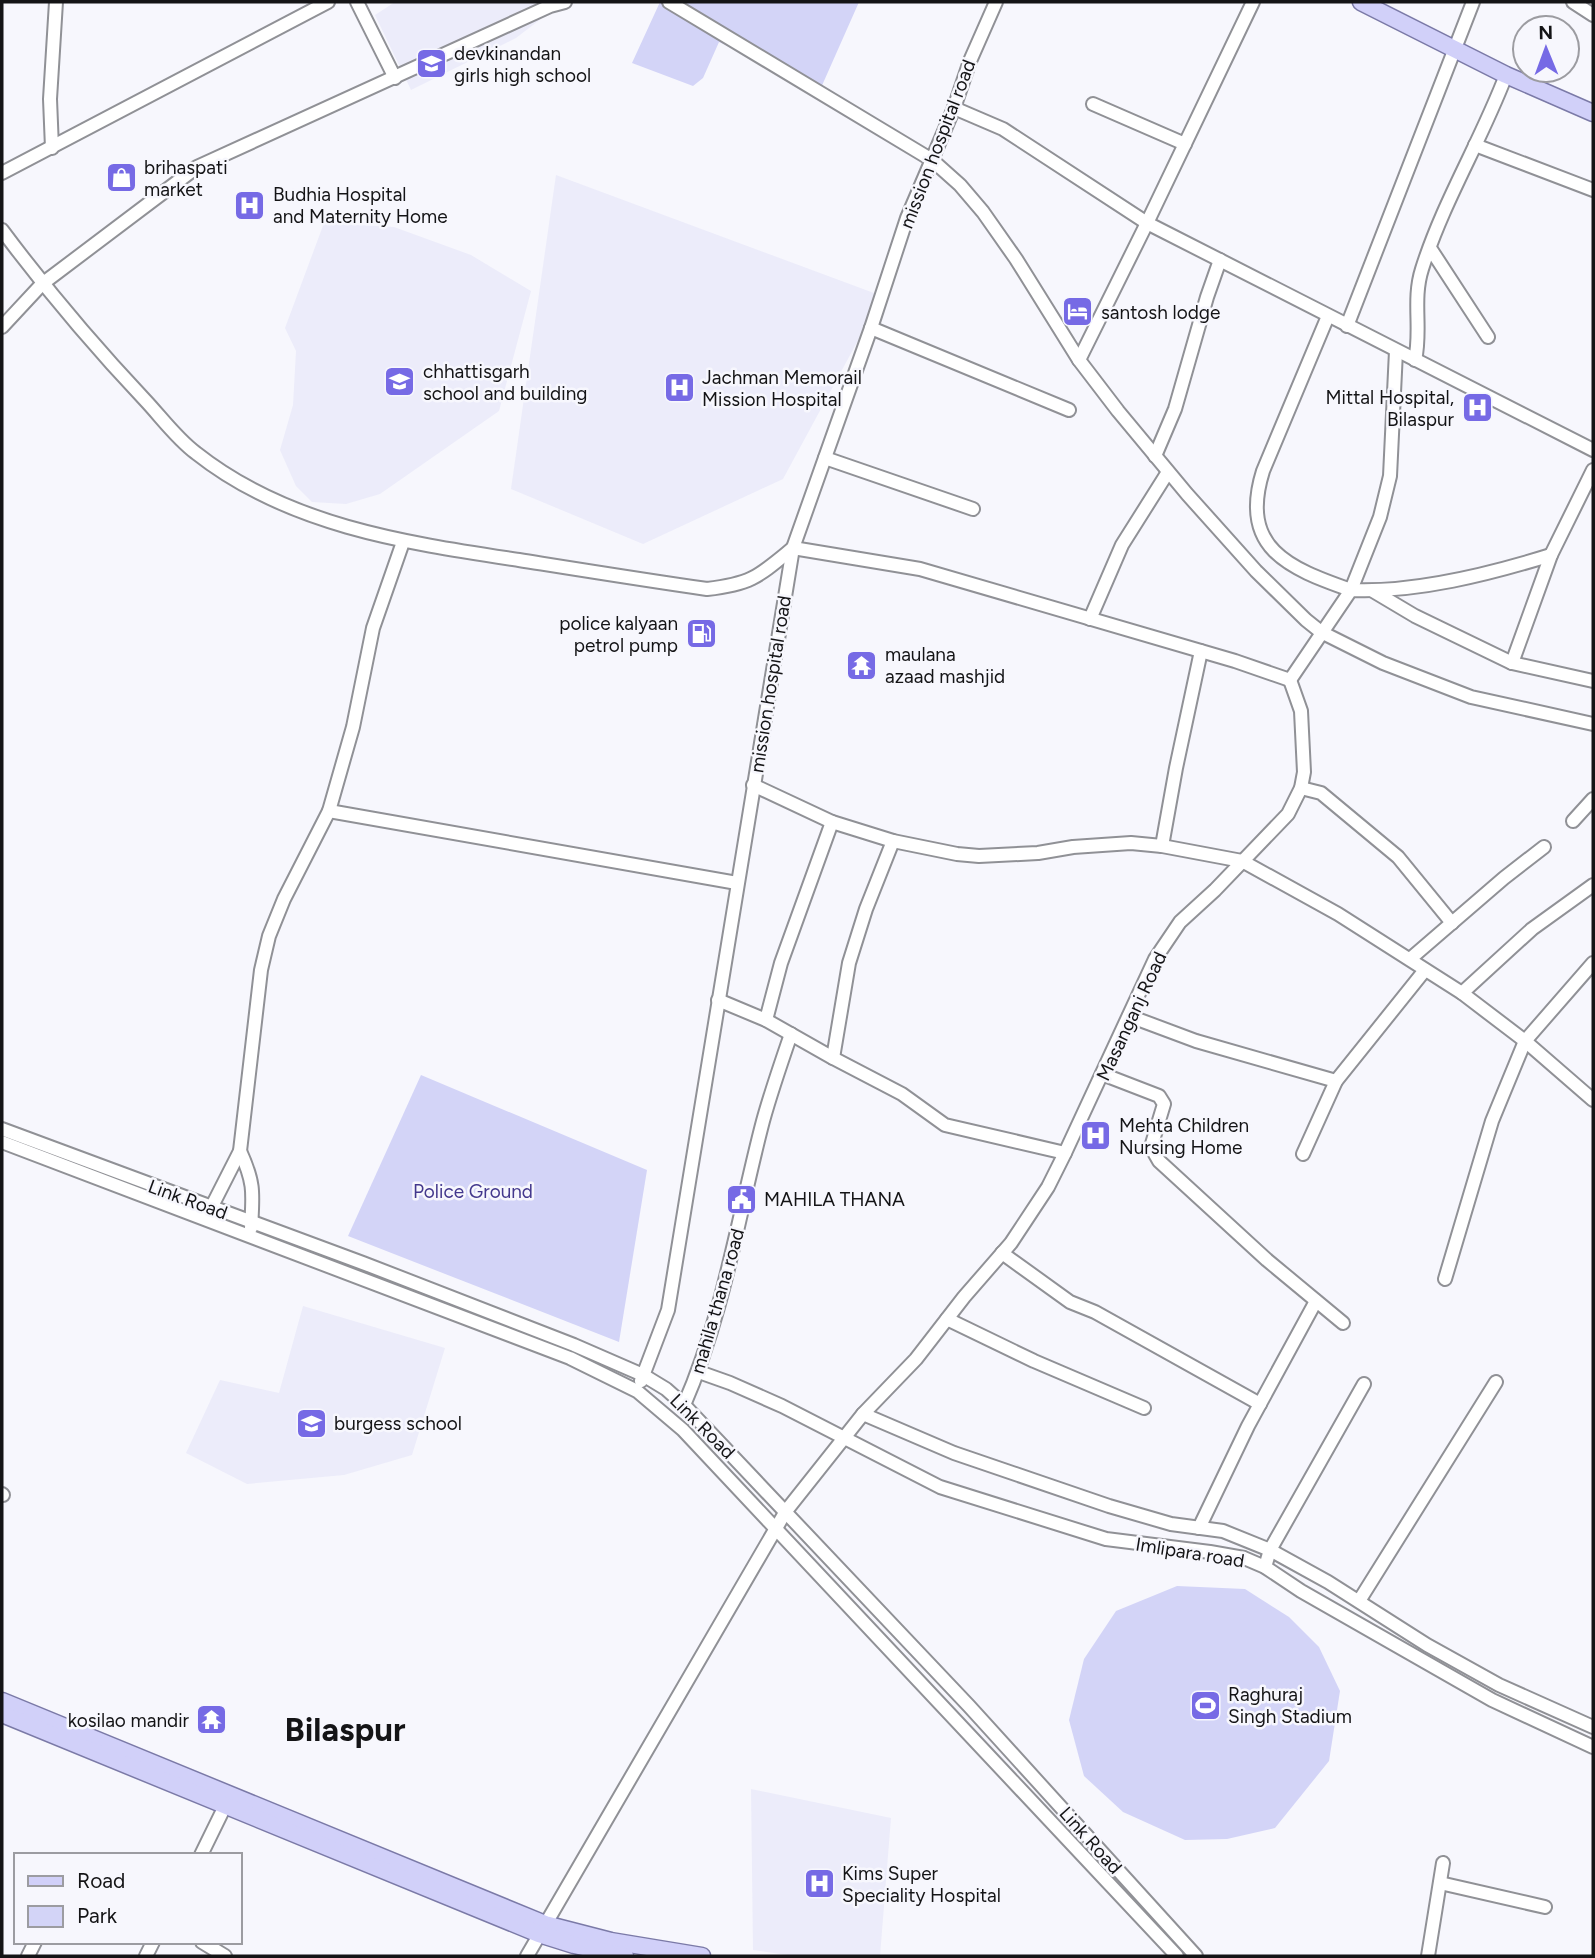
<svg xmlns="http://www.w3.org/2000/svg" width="1595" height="1958" font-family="Figtree,sans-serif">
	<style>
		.built { fill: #ececfa }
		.green { fill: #d3d4f7 }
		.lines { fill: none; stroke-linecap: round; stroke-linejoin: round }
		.minor-casing { stroke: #909196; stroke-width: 16 }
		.major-casing { stroke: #7b7aa7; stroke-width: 19 }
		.minor { stroke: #fff; stroke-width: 12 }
		.major { stroke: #d1d0f9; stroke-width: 16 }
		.labels { text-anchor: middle; stroke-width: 5; stroke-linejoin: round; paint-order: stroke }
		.poi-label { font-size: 19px; fill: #141416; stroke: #f7f7fd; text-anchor: start }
		.street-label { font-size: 19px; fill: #141416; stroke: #f7f7fd }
		.park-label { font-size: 19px; fill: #43388d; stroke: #f7f7fd }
		.town-label { font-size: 33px; font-weight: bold; fill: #141416; stroke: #f7f7fd }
	</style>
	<rect width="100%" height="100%" fill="#f7f7fd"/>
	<!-- built -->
	<g class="built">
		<polygon points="395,2 563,2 516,38 411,90 375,15"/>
		<polygon points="556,175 882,296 783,479 643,544 511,489"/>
		<polygon points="324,223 394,227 471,255 531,291 499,411 380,494 346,504 312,502 296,486 280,450 293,405 296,351 285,328"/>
		<polygon points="303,1306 445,1348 412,1455 344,1475 247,1484 186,1453 220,1380 279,1393"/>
		<polygon points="751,1789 891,1818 880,1956 794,1956 753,1950"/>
	</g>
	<!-- green -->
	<g class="green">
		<polygon points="660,2 859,2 820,90 719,42 703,78 693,86 632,63"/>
		<polygon points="421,1075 647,1170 619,1342 348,1236"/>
		<polygon points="1177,1586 1245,1589 1289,1617 1319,1647 1340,1691 1329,1761 1275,1828 1227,1839 1185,1840 1123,1812 1084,1776 1069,1720 1084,1659 1116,1611"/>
	</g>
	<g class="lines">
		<defs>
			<g id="minor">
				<polyline points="357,2 395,78"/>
				<polyline points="669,2 932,160 960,185 983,212 1016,259 1079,360 1118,411 1187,494 1256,571 1306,620 1321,632 1383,663 1471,697 1593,724"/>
				<polyline points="1573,2 1593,15"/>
				<polyline points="1093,104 1185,144"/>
				<polyline points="954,108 1003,129 1147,223 1593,450"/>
				<polyline points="1475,145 1593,190"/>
				<polyline points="52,148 50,99 56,2"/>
				<polyline points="2,173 328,2"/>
				<path d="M2,230C46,289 94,346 145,400C161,417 177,439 196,453C288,526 407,543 519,560C582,570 644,580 707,589C752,584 759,576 793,548L920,569L1235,661L1290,680"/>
				<polyline points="1430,248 1488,337"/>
				<path d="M1328,316L1263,471C1239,548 1288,568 1351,590L1380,517L1390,476L1396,351"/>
				<polyline points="1347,326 1473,2"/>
				<polyline points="2,327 42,284 197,167 550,6 565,2"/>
				<polyline points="871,328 1069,410"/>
				<polyline points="1079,360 1147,223 1253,2"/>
				<path d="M1415,360C1422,330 1412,300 1422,269C1443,202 1481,141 1506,75"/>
				<polyline points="1155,456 1175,409 1207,297 1220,260"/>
				<polyline points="825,458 973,509"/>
				<polyline points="1373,591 1415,616 1512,663 1593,681"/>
				<polyline points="1090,619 1122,545 1168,472"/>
				<polyline points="1512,663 1551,555 1593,470"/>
				<path d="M1290,680L1351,590C1416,593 1490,574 1551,555"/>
				<polyline points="753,785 832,822 893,841 957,854 979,856 1038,853 1073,847 1131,843 1162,846 1242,861 1338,914 1462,993 1525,1041 1593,1100"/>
				<polyline points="1301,788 1321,793 1398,857 1452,923"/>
				<polyline points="329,811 737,883"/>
				<polyline points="1573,821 1593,799"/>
				<polyline points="1162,846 1176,768 1201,651"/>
				<polyline points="1410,959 1504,878 1544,847"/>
				<polyline points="1462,993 1532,929 1593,885"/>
				<polyline points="718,1000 766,1020 833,1058 902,1094 945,1125 1065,1153"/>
				<polyline points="1129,1016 1196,1041 1336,1081"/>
				<polyline points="766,1020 781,963 832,822"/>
				<polyline points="833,1058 849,963 866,909 893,841"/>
				<polyline points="1102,1074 1159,1096 1164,1104 1151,1147 1159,1161 1267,1260 1343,1323"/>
				<polyline points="2,1129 363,1263 574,1345 643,1375 666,1389 684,1405 969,1706 1196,1956"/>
				<polyline points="2,1142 570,1358 637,1391 683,1430 1177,1956"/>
				<path d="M240,1151C255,1184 253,1193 251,1228"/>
				<polyline points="1303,1154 1336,1081 1425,970"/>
				<polyline points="208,1214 240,1151 261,970 269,936 284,899 329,811 353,727 373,628 403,542"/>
				<polyline points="1002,1253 1070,1302 1095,1312 1260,1404"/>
				<polyline points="1445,1279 1492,1121 1525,1041 1593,963"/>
				<polyline points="947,1319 1034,1361 1144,1408"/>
				<polyline points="699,1372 730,1383 782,1406 940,1487 1106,1539 1210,1552 1244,1558 1265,1567 1301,1591 1492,1700 1593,1747"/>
				<polyline points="641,1381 668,1310 793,548 871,328 907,218 954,108 970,61 996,2"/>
				<path d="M684,1405C724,1314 738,1216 763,1121C771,1092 781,1063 791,1034"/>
				<polyline points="863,1414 954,1453 1109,1506 1171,1524 1223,1531 1270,1550 1328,1582 1427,1645 1499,1685 1593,1727"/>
				<polyline points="2,1494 3,1495"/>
				<polyline points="1199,1528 1248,1426 1316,1301"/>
				<polyline points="1265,1567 1270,1550 1364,1384"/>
				<polyline points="1359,1601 1496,1382"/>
				<polyline points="201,1855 225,1806"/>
				<polyline points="1440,1883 1545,1907"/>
				<polyline points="202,1942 225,1956"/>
				<polyline points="28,1956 35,1942"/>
				<polyline points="146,1956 153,1942"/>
				<polyline points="527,1956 786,1511 863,1414 916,1359 964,1297 1011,1243 1048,1187 1065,1153 1155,959 1180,922 1215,890 1288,814 1301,788 1304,772 1301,711 1290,680"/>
				<polyline points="1428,1956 1443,1863"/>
			</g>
			<g id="major">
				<polyline points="1361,2 1506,75 1593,113"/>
				<polyline points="2,1701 545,1924 611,1941 702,1956"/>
				<polyline points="2,1714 539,1934 574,1945 625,1956"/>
			</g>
		</defs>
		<!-- minor casing -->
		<use href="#minor" class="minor-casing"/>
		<!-- major casing -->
		<use href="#major" class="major-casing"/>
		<!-- minor -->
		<use href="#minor" class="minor"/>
		<!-- major -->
		<use href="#major" class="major"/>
	</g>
	<!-- icons -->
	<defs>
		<symbol id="school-square" viewBox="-11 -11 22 22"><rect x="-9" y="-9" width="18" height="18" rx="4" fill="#766ae5" stroke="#f7f7fd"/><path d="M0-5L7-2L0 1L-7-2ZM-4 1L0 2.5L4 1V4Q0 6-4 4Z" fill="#fff"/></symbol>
		<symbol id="shop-square" viewBox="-11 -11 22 22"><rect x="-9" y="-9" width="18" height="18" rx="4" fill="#766ae5" stroke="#f7f7fd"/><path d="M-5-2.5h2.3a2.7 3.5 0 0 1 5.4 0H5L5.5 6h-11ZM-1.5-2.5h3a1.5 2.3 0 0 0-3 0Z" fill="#fff"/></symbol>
		<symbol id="hospital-square" viewBox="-11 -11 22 22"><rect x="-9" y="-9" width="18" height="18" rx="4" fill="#766ae5" stroke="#f7f7fd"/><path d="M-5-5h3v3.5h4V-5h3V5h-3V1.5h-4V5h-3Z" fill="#fff"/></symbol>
		<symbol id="hotel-square" viewBox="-11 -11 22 22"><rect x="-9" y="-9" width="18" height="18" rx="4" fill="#766ae5" stroke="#f7f7fd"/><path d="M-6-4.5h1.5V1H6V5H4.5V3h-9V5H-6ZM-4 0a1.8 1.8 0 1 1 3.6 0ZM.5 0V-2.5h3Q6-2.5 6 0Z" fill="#fff"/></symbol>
		<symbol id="fuel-square" viewBox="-11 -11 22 22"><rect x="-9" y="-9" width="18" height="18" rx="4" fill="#766ae5" stroke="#f7f7fd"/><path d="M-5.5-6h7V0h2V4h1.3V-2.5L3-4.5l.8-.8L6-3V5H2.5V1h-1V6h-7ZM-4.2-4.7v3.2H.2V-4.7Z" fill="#fff"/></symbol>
		<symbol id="temple-square" viewBox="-11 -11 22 22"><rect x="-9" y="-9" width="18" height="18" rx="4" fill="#766ae5" stroke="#f7f7fd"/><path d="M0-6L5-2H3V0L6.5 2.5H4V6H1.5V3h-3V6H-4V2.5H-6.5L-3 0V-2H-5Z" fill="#fff"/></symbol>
		<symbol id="civic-square" viewBox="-11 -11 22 22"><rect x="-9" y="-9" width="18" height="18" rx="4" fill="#766ae5" stroke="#f7f7fd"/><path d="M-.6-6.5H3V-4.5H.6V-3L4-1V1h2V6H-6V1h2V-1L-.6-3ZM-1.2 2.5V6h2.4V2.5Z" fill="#fff"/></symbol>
		<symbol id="stadium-square" viewBox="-11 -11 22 22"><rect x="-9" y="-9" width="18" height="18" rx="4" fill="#766ae5" stroke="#f7f7fd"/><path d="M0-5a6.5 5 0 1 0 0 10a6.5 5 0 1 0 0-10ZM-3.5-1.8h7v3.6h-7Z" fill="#fff"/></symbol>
	</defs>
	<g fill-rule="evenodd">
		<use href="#school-square" x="414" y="46" width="35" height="35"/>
		<use href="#shop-square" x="104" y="160" width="35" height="35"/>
		<use href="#hospital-square" x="232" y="188" width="35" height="35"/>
		<use href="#hotel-square" x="1060" y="294" width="35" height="35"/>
		<use href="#school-square" x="382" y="364" width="35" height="35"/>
		<use href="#hospital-square" x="662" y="370" width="35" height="35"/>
		<use href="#hospital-square" x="1460" y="390" width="35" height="35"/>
		<use href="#fuel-square" x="684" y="616" width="35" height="35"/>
		<use href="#temple-square" x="844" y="648" width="35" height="35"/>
		<use href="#hospital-square" x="1078" y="1118" width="35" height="35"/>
		<use href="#civic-square" x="724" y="1182" width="35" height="35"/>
		<use href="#school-square" x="294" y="1406" width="35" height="35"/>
		<use href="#stadium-square" x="1188" y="1688" width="35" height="35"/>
		<use href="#temple-square" x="194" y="1702" width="35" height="35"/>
		<use href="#hospital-square" x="802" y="1866" width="35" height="35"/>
	</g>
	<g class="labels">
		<!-- poi labels -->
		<g class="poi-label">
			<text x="454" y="60">devkinandan<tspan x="454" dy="22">girls high school</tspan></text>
			<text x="144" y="174">brihaspati<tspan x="144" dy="22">market</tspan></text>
			<text x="273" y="201">Budhia Hospital<tspan x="273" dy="22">and Maternity Home</tspan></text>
			<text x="1101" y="319">santosh lodge</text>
			<text x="423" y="378">chhattisgarh<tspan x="423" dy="22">school and building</tspan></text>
			<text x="702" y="384">Jachman Memorail<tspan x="702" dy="22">Mission Hospital</tspan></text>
			<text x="1454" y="404" text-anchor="end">Mittal Hospital,<tspan x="1454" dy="22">Bilaspur</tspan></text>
			<text x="678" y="630" text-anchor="end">police kalyaan<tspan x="678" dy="22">petrol pump</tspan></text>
			<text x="885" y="661">maulana<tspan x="885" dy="22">azaad mashjid</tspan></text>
			<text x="1119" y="1132">Mehta Children<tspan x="1119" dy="22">Nursing Home</tspan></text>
			<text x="764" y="1206">MAHILA THANA</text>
			<text x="334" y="1430">burgess school</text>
			<text x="1228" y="1701">Raghuraj<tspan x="1228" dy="22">Singh Stadium</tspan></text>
			<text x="189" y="1727" text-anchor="end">kosilao mandir</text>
			<text x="842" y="1880">Kims Super<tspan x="842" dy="22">Speciality Hospital</tspan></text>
		</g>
		<!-- street labels -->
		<g class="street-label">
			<text transform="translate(937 144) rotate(-69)" y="7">mission hospital road</text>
			<text transform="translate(770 684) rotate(-81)" y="7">mission hospital road</text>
			<text transform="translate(1131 1016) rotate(-65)" y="7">Masanganj Road</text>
			<text transform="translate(188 1199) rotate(20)" y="7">Link Road</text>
			<text transform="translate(717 1301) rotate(-74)" y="7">mahila thana road</text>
			<text transform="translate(703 1426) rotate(45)" y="7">Link Road</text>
			<text transform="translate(1190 1552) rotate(9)" y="7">Imlipara road</text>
			<text transform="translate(1091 1840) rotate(48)" y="7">Link Road</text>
		</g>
		<!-- park labels -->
		<g class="park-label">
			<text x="473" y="1198">Police Ground</text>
		</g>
		<!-- town labels -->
		<g class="town-label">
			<text x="345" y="1741">Bilaspur</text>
		</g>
	</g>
	<!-- border -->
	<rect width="1595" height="1958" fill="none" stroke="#141416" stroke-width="7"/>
	<!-- legend -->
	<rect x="14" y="1853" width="228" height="91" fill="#f7f7fd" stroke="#9c9ca1" stroke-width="2"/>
	<rect x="28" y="1876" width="35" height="10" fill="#d1d0f9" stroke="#9c9ca1" stroke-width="2"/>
	<text x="77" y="1888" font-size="21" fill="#141416">Road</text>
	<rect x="28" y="1906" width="35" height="21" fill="#d3d4f7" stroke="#9c9ca1" stroke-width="2"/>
	<text x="77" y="1923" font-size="21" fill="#141416">Park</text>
	<!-- north arrow -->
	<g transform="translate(1546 49) rotate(359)"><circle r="33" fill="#f7f7fd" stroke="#9c9ca1" stroke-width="2"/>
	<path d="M0-5L12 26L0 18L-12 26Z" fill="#766ae5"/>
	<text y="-10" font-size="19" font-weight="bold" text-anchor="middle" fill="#141416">N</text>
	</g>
</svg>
